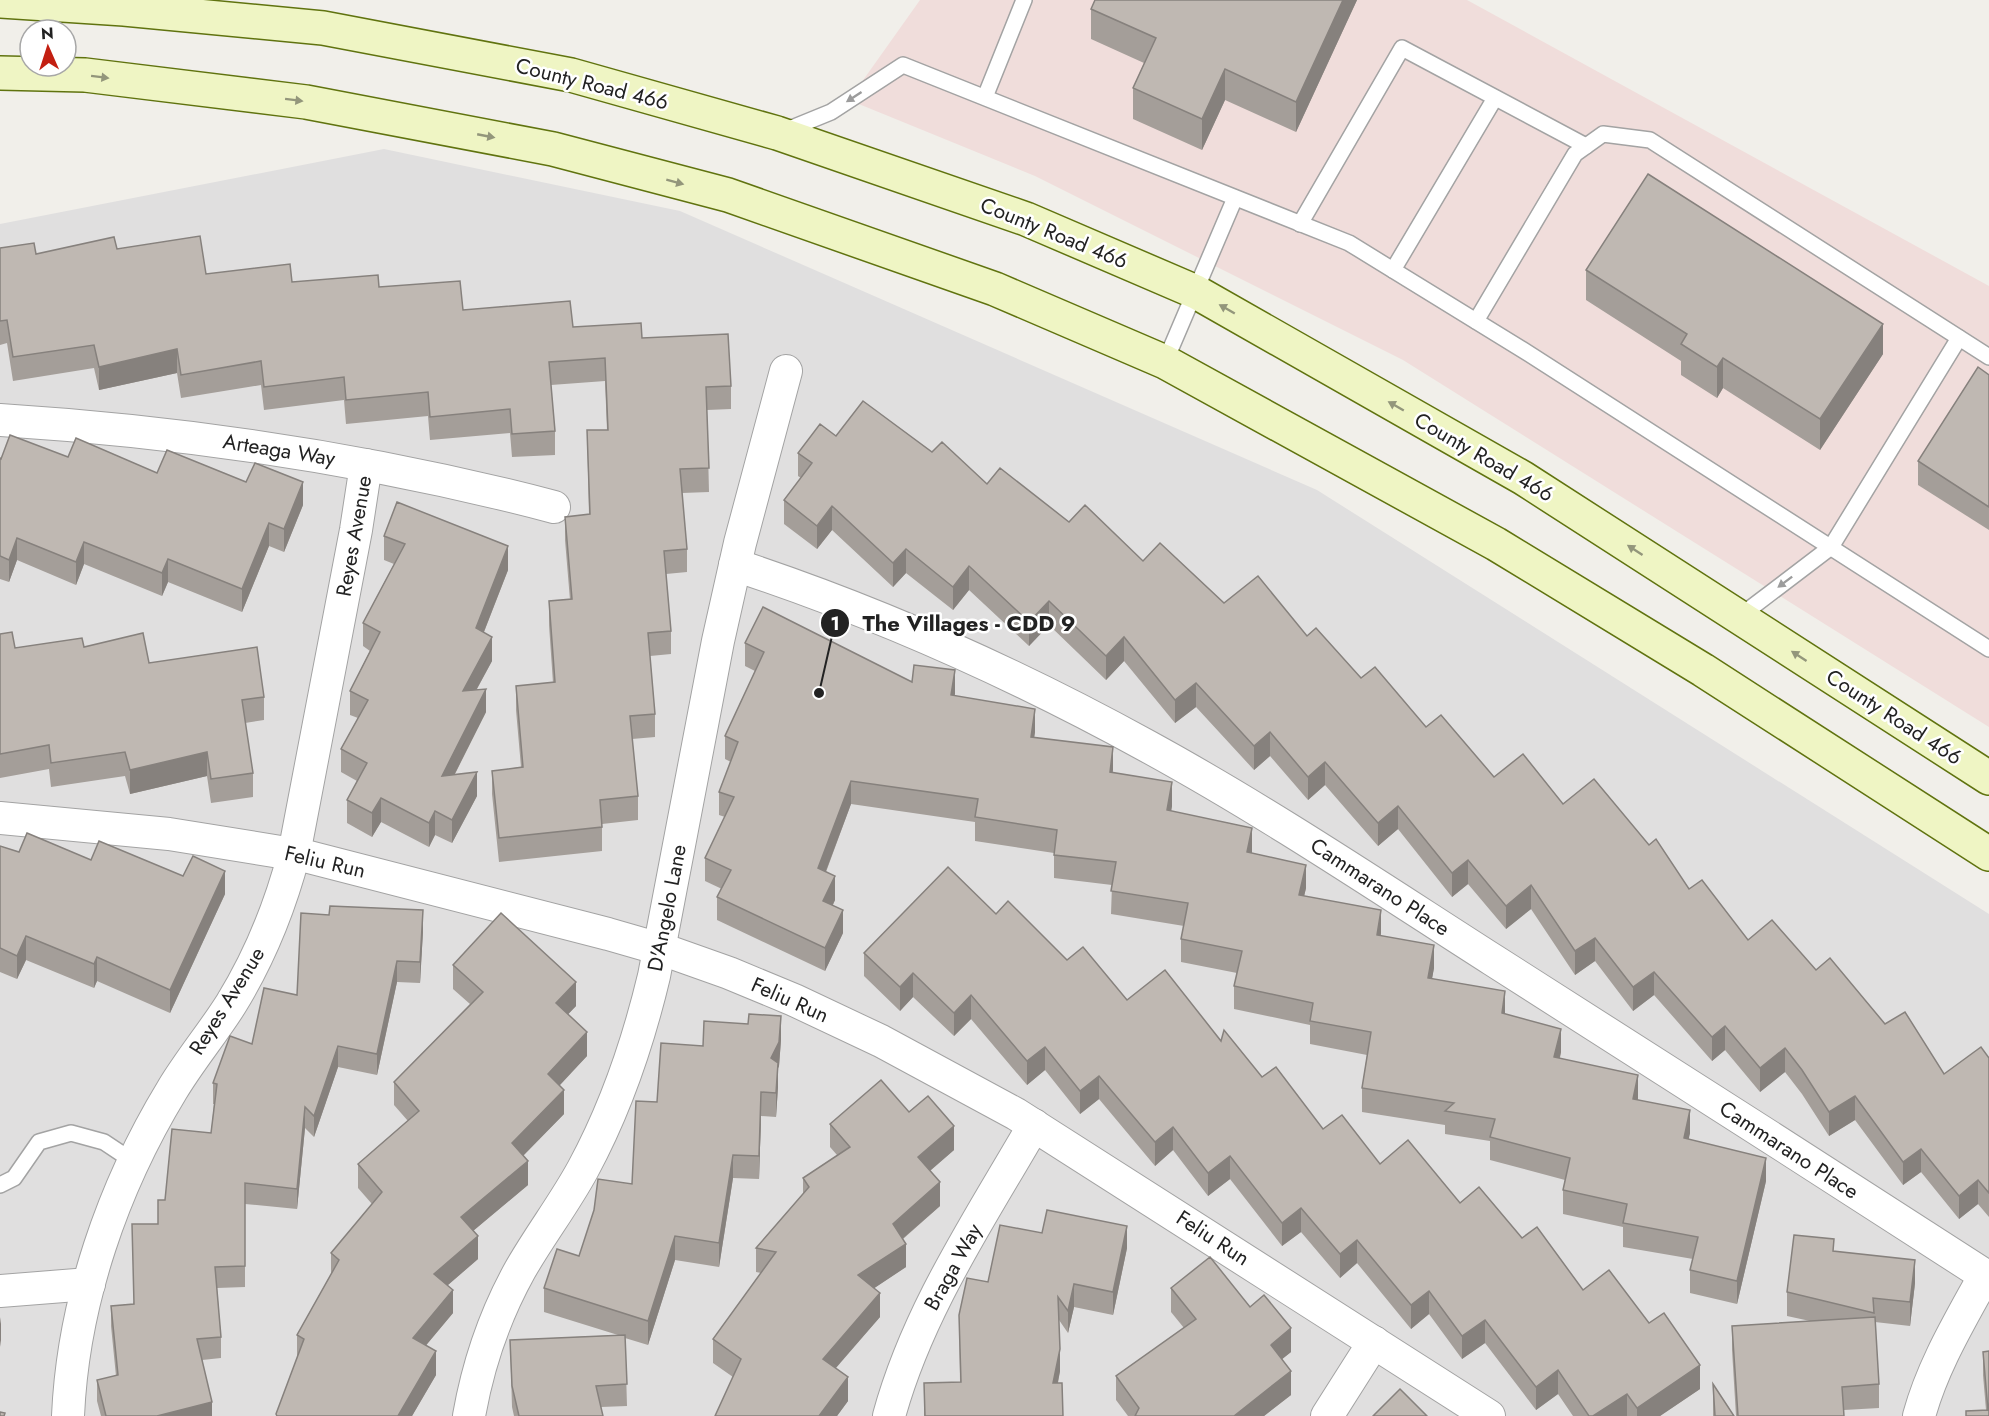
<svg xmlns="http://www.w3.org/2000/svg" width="1989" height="1416" font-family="Jost,sans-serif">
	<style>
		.residential { fill: #e0dfdf }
		.commercial { fill: #f0dddb }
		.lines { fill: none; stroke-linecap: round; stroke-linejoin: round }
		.lane-casing { stroke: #a3a3a3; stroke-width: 18 }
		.street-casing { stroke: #a3a3a3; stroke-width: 34 }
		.secondary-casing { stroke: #60730f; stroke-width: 36 }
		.lane { stroke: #fff; stroke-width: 15 }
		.street { stroke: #fff; stroke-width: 32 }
		.secondary { stroke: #eff5c4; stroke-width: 33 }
		.wall { fill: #a49e99 }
		.shaded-wall { fill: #86817d }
		.building { fill: #bfb8b2; stroke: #86817d; stroke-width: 1.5 }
		.oneway { fill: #93967b }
		.oneway2 { fill: #9c9c9c }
		.labels { text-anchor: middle; stroke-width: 5; stroke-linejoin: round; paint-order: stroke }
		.street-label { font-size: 21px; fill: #222; stroke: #fff }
		.leader { fill: none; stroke: #222; stroke-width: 2 }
		.callout-dot { fill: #222; stroke: #fff; stroke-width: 2 }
		.mark-label { font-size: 18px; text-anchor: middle; font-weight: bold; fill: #fff }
		.callout-label { font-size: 22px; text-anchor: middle; font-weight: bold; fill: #222; stroke: #fff; stroke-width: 5; stroke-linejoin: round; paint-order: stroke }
	</style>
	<rect width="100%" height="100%" fill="#f1efea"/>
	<!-- residential -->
	<polygon class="residential" points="384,149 680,211 1317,490 1989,914 1989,1416 0,1416 0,224"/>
	<!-- commercial -->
	<polygon class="commercial" points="920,0 1467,0 1989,286 1989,727 1403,360 1035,176 849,100"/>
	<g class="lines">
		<defs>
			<g id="lane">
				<polyline points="985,97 1024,0"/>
				<polyline points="782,132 831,112 903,65 1349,243 1523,350 1989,649"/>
				<polyline points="1300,224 1402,48 1586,146"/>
				<polyline points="1393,270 1495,98"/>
				<polyline points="1476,321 1575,154 1603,134 1650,140 1989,357"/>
				<polyline points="1165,362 1235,198"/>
				<polyline points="1739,617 1831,547 1959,338"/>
				<polyline points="0,1185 14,1178 39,1142 71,1133 104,1142 134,1162"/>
			</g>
			<g id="street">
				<path d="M0,420C187,432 372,459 554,507"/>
				<path d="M735,565C878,612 1016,674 1147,746C1266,811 1379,887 1493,960C1659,1066 1824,1171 1989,1278"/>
				<polyline points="0,818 169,834 305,856 608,934 667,951 729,973 794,1000 881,1041 1016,1114 1489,1416"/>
				<polyline points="0,1291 89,1284"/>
				<path d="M68,1416C73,1302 113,1187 172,1090C190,1060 212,1034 231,1004C260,957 280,907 294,854L356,530L366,465"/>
				<path d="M469,1416C478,1365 495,1315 520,1270C540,1235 564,1204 583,1169C616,1108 638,1043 654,976L718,641L740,543L786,371"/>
				<path d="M889,1416C918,1310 980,1219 1034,1125"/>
				<polyline points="1327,1416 1374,1342"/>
				<path d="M1919,1416C1933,1365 1960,1321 1985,1275"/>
			</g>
			<g id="secondary">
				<polyline points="0,1 124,9 323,28 571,75 777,133 1026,219 1196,292 1523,478 1989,778"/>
				<polyline points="0,73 85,75 306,102 553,149 728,195 995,289 1165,362 1496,544 1703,670 1989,854"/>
			</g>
		</defs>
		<!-- lane casing -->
		<use href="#lane" class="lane-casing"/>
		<!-- street casing -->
		<use href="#street" class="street-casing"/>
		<!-- secondary casing -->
		<use href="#secondary" class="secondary-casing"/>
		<!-- lane -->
		<use href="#lane" class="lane"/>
		<!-- street -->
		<use href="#street" class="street"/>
		<!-- secondary -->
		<use href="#secondary" class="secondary"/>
	</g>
	<!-- wall -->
	<g class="wall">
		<polygon points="1095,0 1357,0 1296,132 1225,100 1202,150 1133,119 1133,88 1144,63 1091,39 1091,9"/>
		<polygon points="0,248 36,254 117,249 206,274 292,282 379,287 463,310 642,338 731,386 731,409 707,410 709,492 682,493 687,549 687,572 666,574 671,631 671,654 650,656 655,714 655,737 632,739 638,796 638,820 602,824 602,851 499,862 492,794 492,771 521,767 516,710 516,686 553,683 549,625 549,601 570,600 565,540 565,517 589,515 587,430 607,430 605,381 551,385 555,431 555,455 512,457 510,433 430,440 428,416 346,424 344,400 264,410 261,385 181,398 177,373 99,390 94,368 13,381 7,343 0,345"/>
		<polygon points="1586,270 1883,354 1820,450 1723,388 1717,398 1681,375 1681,361 1586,300"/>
		<polygon points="1989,375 1989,530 1918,485 1918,461"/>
		<polygon points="836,436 932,452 987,484 1069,522 1224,603 1307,636 1426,727 1494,777 1563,804 1649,845 1689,889 1748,940 1816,970 1885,1024 1944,1074 1989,1058 1989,1217 1978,1204 1959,1219 1921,1172 1903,1185 1855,1120 1829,1136 1802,1094 1785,1072 1760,1092 1725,1050 1712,1061 1654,995 1633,1011 1595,961 1575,975 1531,909 1506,929 1468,884 1452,897 1398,829 1378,846 1325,785 1308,800 1270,756 1254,770 1196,707 1175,723 1124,661 1106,680 1049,625 1029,646 969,590 953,610 906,573 893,587 832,530 817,549 784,524 784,500 801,478 798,476 798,453"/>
		<polygon points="68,457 157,473 303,505 284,552 269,546 242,612 168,582 162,596 84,564 76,585 17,560 9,582 0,579 0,458"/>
		<polygon points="384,536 508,570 484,632 492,661 477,689 486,712 455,774 477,796 452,843 435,835 429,847 381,822 372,837 347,823 347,800 357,781 341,772 341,749 358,718 350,715 350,691 370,651 363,646 363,623 394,564 384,560"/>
		<polygon points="0,634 15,648 84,647 149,663 264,697 264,720 245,723 253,773 253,797 211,803 207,776 130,794 125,776 51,787 49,769 0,778"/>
		<polygon points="745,643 912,682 954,696 1035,732 1034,737 1113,772 1172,806 1171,811 1252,852 1252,853 1306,888 1304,896 1381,933 1381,936 1434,968 1432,978 1505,1014 1561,1052 1560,1058 1638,1098 1638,1100 1690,1133 1688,1139 1766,1181 1737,1304 1690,1293 1690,1270 1693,1259 1623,1247 1623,1227 1563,1214 1563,1190 1565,1180 1490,1160 1490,1141 1445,1134 1445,1125 1362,1112 1362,1088 1367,1055 1310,1044 1310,1025 1234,1009 1234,986 1237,973 1181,962 1181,939 1184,926 1111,914 1112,885 1054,878 1054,853 975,841 975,822 851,804 826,872 835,900 833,905 843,933 825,971 717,920 717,897 722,889 705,881 705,858 725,817 719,815 719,792 731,762 725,759 725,736 755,671 745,666"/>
		<polygon points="0,846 19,852 91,860 225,894 170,1013 97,981 94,988 26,960 17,979 0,972"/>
		<polygon points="996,914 1067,960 1127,1000 1221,1041 1323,1129 1380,1164 1460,1203 1522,1238 1700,1389 1660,1416 1573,1416 1558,1394 1536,1410 1485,1343 1462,1359 1429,1314 1411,1329 1357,1263 1340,1278 1301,1232 1282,1246 1230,1179 1208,1196 1173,1150 1155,1166 1099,1099 1080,1114 1045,1070 1027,1085 971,1019 954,1036 913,997 900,1011 864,976 864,953"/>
		<polygon points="423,931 420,983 397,982 377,1075 338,1067 314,1137 305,1128 297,1209 245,1204 245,1287 217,1288 221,1337 221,1358 202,1360 212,1416 101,1416 97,1401 97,1380 116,1376 111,1326 111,1306 133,1304 165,1200 211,1133 214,1104 213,1104 213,1083 252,1044 297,995"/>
		<polygon points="453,965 576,1006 568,1014 587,1056 559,1085 564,1114 523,1156 528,1185 473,1231 478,1259 448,1285 453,1313 426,1345 436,1375 412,1416 276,1416 276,1414 297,1359 297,1335 331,1274 331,1253 372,1204 358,1188 358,1164 408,1121 394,1105 394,1082 470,1004 453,989"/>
		<polygon points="781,1040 779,1066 778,1068 778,1087 776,1117 761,1116 759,1179 733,1178 719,1267 675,1260 648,1345 625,1338 627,1406 601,1407 603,1416 514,1416 512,1407 510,1340 618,1335 544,1312 544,1288 579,1256 632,1184 657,1102 703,1046"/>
		<polygon points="909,1112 954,1150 930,1171 940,1206 903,1239 906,1267 874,1288 880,1317 835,1368 848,1401 837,1416 715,1416 733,1377 713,1363 713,1339 761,1273 756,1272 756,1248 803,1194 803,1178 837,1155 830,1147 830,1124"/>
		<polygon points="1042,1233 1127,1248 1113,1315 1074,1307 1068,1333 1059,1320 1060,1371 1058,1383 1063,1416 924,1416 924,1383 960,1382 959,1315 988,1282"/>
		<polygon points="1834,1251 1915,1283 1910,1326 1875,1322 1879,1384 1879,1408 1844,1410 1844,1416 1736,1416 1732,1350 1732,1326 1810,1321 1787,1316 1787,1292"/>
		<polygon points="1171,1288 1250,1307 1291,1352 1282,1359 1291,1395 1264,1416 1128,1416 1116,1400 1116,1376 1184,1328 1171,1312"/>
		<polygon points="1983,1352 1989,1416 1986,1410 1983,1375"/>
		<polygon points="1713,1384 1734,1416 1713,1416"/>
	</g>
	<!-- shaded-wall -->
	<g class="shaded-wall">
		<polygon points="1343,0 1357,0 1296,132 1296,102"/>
		<polygon points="1225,69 1225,100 1202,150 1202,119"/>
		<polygon points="1883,324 1883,354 1820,450 1820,419"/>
		<polygon points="177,349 177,373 99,390 99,367"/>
		<polygon points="1723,358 1723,388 1717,398 1717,367"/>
		<polygon points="303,482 303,505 284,552 284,529"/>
		<polygon points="832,506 832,530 817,549 817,526"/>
		<polygon points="269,523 269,546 242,612 242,589"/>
		<polygon points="17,538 17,560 9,582 9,560"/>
		<polygon points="84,542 84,564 76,585 76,562"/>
		<polygon points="508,546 508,570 476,652 476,628"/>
		<polygon points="906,549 906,573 893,587 893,563"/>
		<polygon points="168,559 168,582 162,596 162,573"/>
		<polygon points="969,566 969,590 953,610 953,587"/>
		<polygon points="1049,601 1049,625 1029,646 1029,622"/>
		<polygon points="492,637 492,661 463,714 463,691"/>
		<polygon points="1124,637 1124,661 1106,680 1106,656"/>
		<polygon points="955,670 955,694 951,719 951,695"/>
		<polygon points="1196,683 1196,707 1175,723 1175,700"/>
		<polygon points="486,689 486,712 442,799 442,776"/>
		<polygon points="1035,709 1035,732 1031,760 1031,737"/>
		<polygon points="1270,732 1270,756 1254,770 1254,746"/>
		<polygon points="1113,747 1113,770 1110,795 1110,772"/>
		<polygon points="207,752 207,776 130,794 130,770"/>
		<polygon points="1325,762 1325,785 1308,800 1308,777"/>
		<polygon points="477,772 477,796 452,843 452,820"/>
		<polygon points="851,781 851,804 818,892 818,868"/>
		<polygon points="1172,782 1172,806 1167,834 1167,810"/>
		<polygon points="381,798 381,822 372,837 372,813"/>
		<polygon points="1398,806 1398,829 1378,846 1378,823"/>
		<polygon points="435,811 435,835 429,847 429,823"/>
		<polygon points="1252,828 1252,852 1247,875 1247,852"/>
		<polygon points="1468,860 1468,884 1452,897 1452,873"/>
		<polygon points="1306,865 1306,888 1299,918 1299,895"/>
		<polygon points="225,871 225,894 170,1013 170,990"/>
		<polygon points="835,876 835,900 823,924 823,901"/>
		<polygon points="1531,885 1531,909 1506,929 1506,906"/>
		<polygon points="423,910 423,931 420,983 420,962"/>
		<polygon points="843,910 843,933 825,971 825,948"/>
		<polygon points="1381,910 1381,933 1377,958 1377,935"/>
		<polygon points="26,936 26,960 17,979 17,956"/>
		<polygon points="1595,938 1595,961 1575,975 1575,951"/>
		<polygon points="1434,945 1434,968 1428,1001 1428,978"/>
		<polygon points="97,957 97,981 94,988 94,964"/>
		<polygon points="397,961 397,982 377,1075 377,1054"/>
		<polygon points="1654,972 1654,995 1633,1011 1633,987"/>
		<polygon points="913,973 913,997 900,1011 900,987"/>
		<polygon points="576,982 576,1006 556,1027 556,1003"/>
		<polygon points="1505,991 1505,1014 1502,1013"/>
		<polygon points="971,995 971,1019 954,1036 954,1013"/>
		<polygon points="781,1016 781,1040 779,1066 778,1068 778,1087 776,1117 776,1093 771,1058"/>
		<polygon points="1725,1026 1725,1050 1712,1061 1712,1037"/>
		<polygon points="1561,1029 1561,1052 1554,1080 1554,1057"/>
		<polygon points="587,1032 587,1056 548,1098 548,1074"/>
		<polygon points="338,1046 338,1067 314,1137 314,1116"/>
		<polygon points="1045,1047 1045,1070 1027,1085 1027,1061"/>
		<polygon points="1785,1048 1785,1072 1760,1092 1760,1068"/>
		<polygon points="1638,1075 1638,1098 1633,1122 1633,1099"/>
		<polygon points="1099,1076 1099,1099 1080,1114 1080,1091"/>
		<polygon points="564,1090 564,1114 512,1167 512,1143"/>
		<polygon points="761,1092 761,1116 759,1179 759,1156"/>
		<polygon points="1855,1096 1855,1120 1829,1136 1829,1112"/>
		<polygon points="305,1107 305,1128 297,1209 297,1189"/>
		<polygon points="1690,1110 1690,1133 1684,1162 1684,1138"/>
		<polygon points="954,1126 954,1150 918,1181 918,1157"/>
		<polygon points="1173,1127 1173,1150 1155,1166 1155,1142"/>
		<polygon points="1921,1149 1921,1172 1903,1185 1903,1162"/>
		<polygon points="733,1155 733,1178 719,1267 719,1243"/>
		<polygon points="1230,1156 1230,1179 1208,1196 1208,1173"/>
		<polygon points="1766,1158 1766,1181 1737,1304 1737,1281"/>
		<polygon points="528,1161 528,1185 461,1241 461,1217"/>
		<polygon points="1978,1180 1978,1204 1959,1219 1959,1196"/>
		<polygon points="940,1182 940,1206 893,1247 893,1224"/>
		<polygon points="1301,1208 1301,1232 1282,1246 1282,1223"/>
		<polygon points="1127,1226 1127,1248 1113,1315 1113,1292"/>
		<polygon points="478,1236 478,1259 434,1297 434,1274"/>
		<polygon points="675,1236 675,1260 648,1345 648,1321"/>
		<polygon points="1357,1240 1357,1263 1340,1278 1340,1254"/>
		<polygon points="906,1244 906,1267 858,1299 858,1275"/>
		<polygon points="1915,1260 1915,1283 1910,1326 1910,1302"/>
		<polygon points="1074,1284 1074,1307 1068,1333 1068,1311"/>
		<polygon points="453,1290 453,1313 413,1361 413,1338"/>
		<polygon points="1429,1291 1429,1314 1411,1329 1411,1305"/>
		<polygon points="880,1293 880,1317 823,1383 823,1359"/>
		<polygon points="1,1317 1,1340 0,1347 0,1324"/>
		<polygon points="1485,1320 1485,1343 1462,1359 1462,1336"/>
		<polygon points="1291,1328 1291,1352 1271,1368 1271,1345"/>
		<polygon points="1060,1349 1060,1371 1053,1406 1053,1383"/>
		<polygon points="436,1351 436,1375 412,1416 398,1416"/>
		<polygon points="1700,1365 1700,1389 1660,1416 1637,1416 1637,1408"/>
		<polygon points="1558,1370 1558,1394 1536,1410 1536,1387"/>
		<polygon points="1291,1371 1291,1395 1264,1416 1234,1416"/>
		<polygon points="848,1377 848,1401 837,1416 819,1416"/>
		<polygon points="1627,1394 1627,1416 1593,1416"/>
		<polygon points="212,1402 212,1416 157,1416"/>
	</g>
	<!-- building -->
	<g class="building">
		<polygon points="1095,0 1343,0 1296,102 1225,69 1202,119 1133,88 1156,38 1091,9"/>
		<polygon points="1648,174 1883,324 1820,419 1723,358 1717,367 1681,344 1687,334 1586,270"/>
		<polygon points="200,236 206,274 290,264 292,282 378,275 379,287 460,281 463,310 570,301 573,327 641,323 642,338 728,334 731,386 706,387 709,468 680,469 687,549 664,551 671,631 648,633 655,714 630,716 638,796 600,800 602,827 499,838 492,771 523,767 516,686 555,682 549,601 572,599 565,517 590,514 587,430 608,430 605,358 549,362 555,431 512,434 510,409 430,417 428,392 346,400 344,377 264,387 261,361 181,375 177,349 99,367 94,345 13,357 7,320 0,321 0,248 34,243 36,254 114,237 117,249"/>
		<polygon points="1978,367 1989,375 1989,507 1918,461"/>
		<polygon points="863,401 932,452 942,442 987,484 1000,468 1069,522 1085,505 1143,561 1160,543 1224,603 1258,576 1307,636 1316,628 1361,678 1375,667 1426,727 1441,715 1494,777 1523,754 1563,804 1594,779 1649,845 1656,839 1689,889 1702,880 1748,940 1772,920 1816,970 1830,958 1885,1024 1905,1012 1944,1074 1981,1047 1989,1058 1989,1193 1978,1180 1959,1196 1921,1149 1903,1162 1855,1096 1829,1112 1802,1070 1785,1048 1760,1068 1725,1026 1712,1037 1654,972 1633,987 1595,938 1575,951 1531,885 1506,906 1468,860 1452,873 1398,806 1378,823 1325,762 1308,777 1270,732 1254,746 1196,683 1175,700 1124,637 1106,656 1049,601 1029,622 969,566 953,587 906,549 893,563 832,506 817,526 784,500 812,463 798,453 820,424 836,436"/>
		<polygon points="10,435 68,457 76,438 157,473 167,450 246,482 255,463 303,482 284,529 269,523 242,589 168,559 162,573 84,542 76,562 17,538 9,560 0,556 0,458 1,459"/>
		<polygon points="397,502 508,546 476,628 492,637 463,691 486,689 442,776 477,772 452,820 435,811 429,823 381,798 372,813 347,800 367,763 341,749 368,700 350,691 380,632 363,623 405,544 384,536"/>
		<polygon points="763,607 912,682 914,665 955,670 951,695 1035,709 1031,737 1113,747 1110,772 1172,782 1167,810 1252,828 1247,852 1306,865 1299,895 1381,910 1377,935 1434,945 1428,978 1505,991 1502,1013 1561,1029 1554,1057 1638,1075 1633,1099 1690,1110 1684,1138 1766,1158 1737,1281 1690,1270 1698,1237 1623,1223 1627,1204 1563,1190 1570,1158 1490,1137 1495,1119 1445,1111 1454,1103 1362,1088 1371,1032 1310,1021 1313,1003 1234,986 1242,951 1181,939 1188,903 1111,891 1116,862 1054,855 1057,830 975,817 978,799 851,781 818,868 835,876 823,901 843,910 825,948 717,897 731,870 705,858 734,797 719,792 738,742 725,736 764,652 745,643"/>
		<polygon points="12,632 15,648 82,638 84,647 143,633 149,663 257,647 264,697 242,700 253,773 211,779 207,752 130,770 125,752 51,763 49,745 0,754 0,634"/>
		<polygon points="27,833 91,860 99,841 183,876 193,856 225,871 170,990 97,957 94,964 26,936 17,956 0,948 0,846 19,852"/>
		<polygon points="948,867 996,914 1008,901 1067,960 1083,947 1127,1000 1165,970 1221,1041 1224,1030 1262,1077 1276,1067 1323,1129 1342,1115 1380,1164 1408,1140 1460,1203 1479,1187 1522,1238 1537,1227 1583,1290 1609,1270 1649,1323 1664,1313 1700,1365 1637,1408 1627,1394 1593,1416 1589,1416 1558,1370 1536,1387 1485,1320 1462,1336 1429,1291 1411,1305 1357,1240 1340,1254 1301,1208 1282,1223 1230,1156 1208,1173 1173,1127 1155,1142 1099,1076 1080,1091 1045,1047 1027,1061 971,995 954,1013 913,973 900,987 864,953"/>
		<polygon points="330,906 423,910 420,962 397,961 377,1054 338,1046 314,1116 305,1107 297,1189 245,1183 245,1266 215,1267 221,1337 197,1339 212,1402 157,1416 106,1416 97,1380 118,1375 111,1306 134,1304 132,1224 158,1224 158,1200 165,1200 172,1129 211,1133 217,1084 213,1083 230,1036 252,1044 264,988 297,995 301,913 329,915"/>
		<polygon points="501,913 576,982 556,1003 587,1032 548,1074 564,1090 512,1143 528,1161 461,1217 478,1236 434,1274 453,1290 413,1338 436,1351 398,1416 277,1416 276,1414 304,1339 297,1335 339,1260 331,1253 382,1192 358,1164 419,1111 394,1082 483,992 453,965"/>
		<polygon points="749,1014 781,1016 779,1042 771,1058 778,1063 776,1093 761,1092 759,1156 733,1155 719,1243 675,1236 648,1321 544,1288 557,1249 579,1256 594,1210 598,1179 632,1184 636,1101 657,1102 661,1043 703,1046 704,1021 748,1024"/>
		<polygon points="881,1080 909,1112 928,1096 954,1126 918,1157 940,1182 893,1224 906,1244 858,1275 880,1293 823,1359 848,1377 819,1416 715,1416 741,1359 713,1339 776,1252 756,1248 809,1187 803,1178 850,1147 830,1124"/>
		<polygon points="1047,1210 1127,1226 1113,1292 1074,1284 1068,1311 1058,1297 1060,1349 1053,1383 1062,1383 1063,1416 925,1416 924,1383 961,1382 959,1315 967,1278 988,1282 1000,1225 1042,1233"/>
		<polygon points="1794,1235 1834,1239 1833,1251 1915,1260 1910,1302 1873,1298 1874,1313 1787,1292"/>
		<polygon points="1210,1257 1250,1307 1264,1295 1291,1328 1271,1345 1291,1371 1234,1416 1135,1416 1139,1408 1116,1376 1196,1319 1171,1288"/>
		<polygon points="1875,1317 1879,1384 1842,1387 1844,1416 1738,1416 1732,1326"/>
		<polygon points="625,1335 627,1384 596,1386 603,1416 519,1416 512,1386 510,1340"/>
		<polygon points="1989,1351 1989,1416 1966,1416 1966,1411 1988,1410 1983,1352"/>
		<polygon points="1713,1384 1734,1416 1715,1416"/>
		<polygon points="1400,1389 1427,1416 1373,1416"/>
		<polygon points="0,1412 5,1413 4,1416 0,1416"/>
	</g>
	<!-- one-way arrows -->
	<defs><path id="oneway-solid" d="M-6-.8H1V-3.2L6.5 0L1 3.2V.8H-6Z" transform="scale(1.5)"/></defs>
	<g class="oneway">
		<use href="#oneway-solid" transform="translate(100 77) rotate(7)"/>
		<use href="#oneway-solid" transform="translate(294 100) rotate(7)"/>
		<use href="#oneway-solid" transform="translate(486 136) rotate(11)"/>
		<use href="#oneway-solid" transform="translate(675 182) rotate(15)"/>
		<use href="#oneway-solid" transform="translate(1227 309) rotate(-150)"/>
		<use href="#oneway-solid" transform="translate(1396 406) rotate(-150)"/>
		<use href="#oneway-solid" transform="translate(1635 550) rotate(-147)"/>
		<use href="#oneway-solid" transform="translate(1799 656) rotate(-147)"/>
	</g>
	<g class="oneway2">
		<use href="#oneway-solid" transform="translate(854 97) rotate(147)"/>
		<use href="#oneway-solid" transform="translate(1785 582) rotate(143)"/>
	</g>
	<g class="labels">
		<!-- street labels -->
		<g class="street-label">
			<text transform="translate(592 84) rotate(14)" y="7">County Road 466</text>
			<text transform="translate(1054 233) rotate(22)" y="7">County Road 466</text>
			<text transform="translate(279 450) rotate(9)" y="7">Arteaga Way</text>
			<text transform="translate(1484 457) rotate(30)" y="7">County Road 466</text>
			<text transform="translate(354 536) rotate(-80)" y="7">Reyes Avenue</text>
			<text transform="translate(1894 717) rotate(33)" y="7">County Road 466</text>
			<text transform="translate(325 862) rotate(13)" y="7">Feliu Run</text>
			<text transform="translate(1380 887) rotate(33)" y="7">Cammarano Place</text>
			<text transform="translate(667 908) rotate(-79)" y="7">D'Angelo Lane</text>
			<text transform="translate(790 1000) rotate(24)" y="7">Feliu Run</text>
			<text transform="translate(227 1001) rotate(-58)" y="7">Reyes Avenue</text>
			<text transform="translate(1789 1150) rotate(33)" y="7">Cammarano Place</text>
			<text transform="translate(1213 1238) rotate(33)" y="7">Feliu Run</text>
			<text transform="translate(953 1267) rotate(-61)" y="7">Braga Way</text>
		</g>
	</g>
	<!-- callouts -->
	<path class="leader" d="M819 693L835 623"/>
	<g class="callout-dot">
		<circle cx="819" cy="693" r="6"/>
		<circle cx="835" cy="623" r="15"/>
	</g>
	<g class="mark-label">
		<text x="835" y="630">1</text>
	</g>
	<g class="callout-label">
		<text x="969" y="631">The Villages - CDD 9</text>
	</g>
	<!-- north arrow -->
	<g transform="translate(48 48) rotate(357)"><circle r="28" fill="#ffffff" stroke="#a7a7a7" stroke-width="1.5"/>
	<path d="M0-4.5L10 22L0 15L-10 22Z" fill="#c31f11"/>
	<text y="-9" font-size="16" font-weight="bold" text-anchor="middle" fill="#222222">N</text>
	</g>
</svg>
